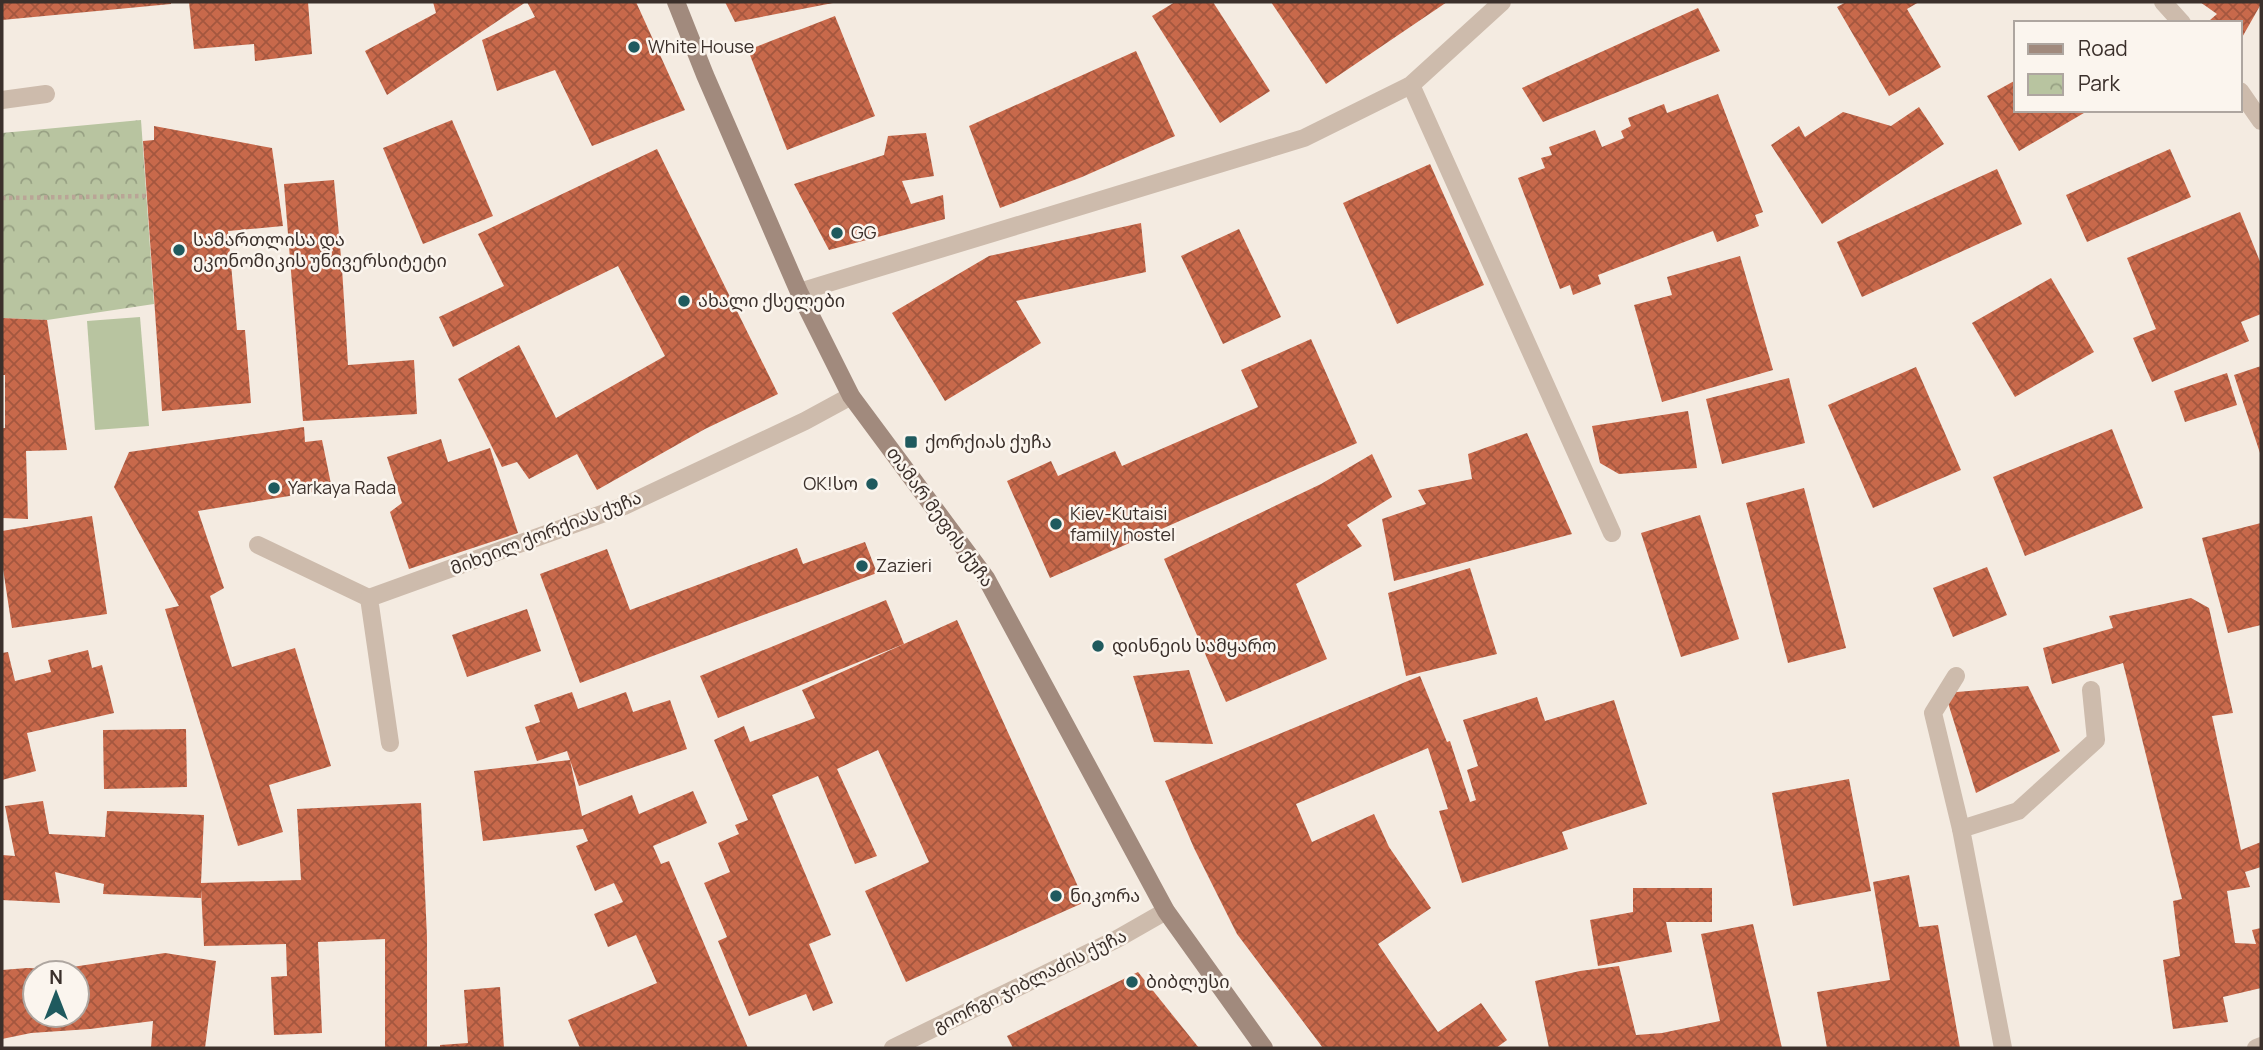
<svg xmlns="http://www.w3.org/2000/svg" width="2263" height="1050" font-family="Manrope,'Noto Sans Georgian',sans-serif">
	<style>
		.park { fill: url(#park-crowns) }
		.pitch { fill: #b8c4a0 }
		.building { fill: url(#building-cross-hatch); fill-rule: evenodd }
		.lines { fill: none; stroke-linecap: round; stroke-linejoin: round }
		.path { stroke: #b9a596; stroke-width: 4.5; stroke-dasharray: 3.5 3.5; stroke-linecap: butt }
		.lane { stroke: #cdbbac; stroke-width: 18 }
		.street { stroke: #cdbbac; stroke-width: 18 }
		.secondary { stroke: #a18a7d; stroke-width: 18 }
		.poi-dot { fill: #1f5a5e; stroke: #fbf5ee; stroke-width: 2.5 }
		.labels { text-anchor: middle; stroke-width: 5; stroke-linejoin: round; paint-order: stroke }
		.poi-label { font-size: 18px; fill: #3b302b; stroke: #fbf5ee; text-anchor: start }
		.street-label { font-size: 18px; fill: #3b302b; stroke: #fbf5ee }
	</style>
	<defs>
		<pattern id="park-crowns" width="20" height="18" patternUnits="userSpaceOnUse" patternTransform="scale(1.75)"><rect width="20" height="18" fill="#b8c4a0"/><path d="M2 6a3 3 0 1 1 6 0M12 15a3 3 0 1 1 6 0" fill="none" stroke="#97a083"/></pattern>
		<pattern id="building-cross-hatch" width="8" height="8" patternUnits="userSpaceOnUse" patternTransform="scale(1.75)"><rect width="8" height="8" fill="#c8694b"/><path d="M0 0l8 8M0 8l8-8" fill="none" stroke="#a4573f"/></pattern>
	</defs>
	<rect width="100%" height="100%" fill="#f4ebe1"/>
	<!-- park -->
	<polygon class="park" points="141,120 154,304 47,320 2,318 2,133"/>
	<!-- pitch -->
	<polygon class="pitch" points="140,317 149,426 95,430 87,321"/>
	<!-- building -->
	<g class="building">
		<polygon points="2,2 171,2 171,4 2,20"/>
		<polygon points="189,2 308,2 312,54 255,61 254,44 194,49"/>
		<polygon points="433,2 526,2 387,95 365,51 436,13"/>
		<polygon points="527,2 636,2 685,110 592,146 555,70 497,91 482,40 535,17"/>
		<polygon points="725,2 833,2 833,3 735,22"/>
		<polygon points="1175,2 1213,2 1270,91 1220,123 1152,16"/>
		<polygon points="1271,2 1447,2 1326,84"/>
		<polygon points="1846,2 1919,2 1907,9 1941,67 1889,96 1837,7"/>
		<polygon points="2200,2 2261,2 2261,4 2240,41 2240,23 2212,23 2210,20 2217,14"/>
		<polygon points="1698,8 1720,51 1543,122 1522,88"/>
		<polygon points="835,16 875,116 787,150 748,50"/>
		<polygon points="1136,51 1175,136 1082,177 1000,208 969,126"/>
		<polygon points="2016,80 2016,110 2089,110 2019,151 1987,96"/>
		<polygon points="1718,94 1763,212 1755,215 1759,226 1717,242 1713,231 1598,275 1601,284 1573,295 1570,285 1560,289 1518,178 1545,168 1541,158 1552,155 1549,147 1595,130 1602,147 1624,138 1621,131 1631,126 1628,118 1664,104 1667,113"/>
		<polygon points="1919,107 1944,144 1822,224 1771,145 1799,126 1805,137 1843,112 1891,126"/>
		<polygon points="452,120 493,216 423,244 383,148"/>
		<polygon points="154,126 272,148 283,226 228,231 237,330 245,330 251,403 162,411 143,141 154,140"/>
		<polygon points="926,133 934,176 902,181 911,204 943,195 945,219 829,250 794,184 884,155 888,136"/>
		<polygon points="657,149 778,394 705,429 597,490 577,454 529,479 517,462 502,467 458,379 519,345 556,418 665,356 618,266 453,347 439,317 504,286 478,234"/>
		<polygon points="2170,149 2191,197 2087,242 2066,195"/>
		<polygon points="1430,164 1484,285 1397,324 1343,203"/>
		<polygon points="1997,169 2022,224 1862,297 1837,242"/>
		<polygon points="334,180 342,268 348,365 414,360 417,414 303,421 284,184"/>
		<polygon points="2240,212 2261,264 2261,314 2241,322 2249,341 2152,382 2133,338 2156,329 2127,258"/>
		<polygon points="1141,223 1146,272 1016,301 1041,343 945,401 892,313 989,256"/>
		<polygon points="1239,229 1281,317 1223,344 1181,256"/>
		<polygon points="1740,256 1773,370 1662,402 1634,305 1672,295 1667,277"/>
		<polygon points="2051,278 2094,352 2015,397 1972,323"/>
		<polygon points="2,318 47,320 67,450 26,451 28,519 2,518 2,428 5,428 5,375 2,375"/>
		<polygon points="1311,339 1357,443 1050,578 1007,481 1051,461 1058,476 1115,451 1122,466 1258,407 1241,370"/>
		<polygon points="2261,366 2261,456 2234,375"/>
		<polygon points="1916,367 1961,470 1873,508 1828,405"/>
		<polygon points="2227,373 2237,405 2185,422 2174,391"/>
		<polygon points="1789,378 1805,443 1722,464 1706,399"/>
		<polygon points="1688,411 1697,468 1619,474 1600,463 1592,426"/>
		<polygon points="304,427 305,442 322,440 332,489 198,511 224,588 210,596 232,667 295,648 331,766 269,785 283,832 238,846 165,609 179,606 114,487 129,452"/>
		<polygon points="2112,429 2143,508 2025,556 1993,477"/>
		<polygon points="1527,433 1572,534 1394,581 1382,519 1426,504 1418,490 1472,479 1468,454"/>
		<polygon points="441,439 448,462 490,448 518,533 409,569 390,512 402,503 387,457"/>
		<polygon points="1372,454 1392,497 1347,525 1362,546 1296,584 1327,659 1226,702 1164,559 1321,484"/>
		<polygon points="1804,488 1846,648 1788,663 1746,503"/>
		<polygon points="1700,515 1739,639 1681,657 1641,533"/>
		<polygon points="92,516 107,614 12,628 2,562 2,531"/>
		<polygon points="2261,523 2261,625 2228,633 2202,538"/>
		<polygon points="865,542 877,573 580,683 540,574 607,549 630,610 797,548 803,564"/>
		<polygon points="1987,567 2007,615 1953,637 1933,588"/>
		<polygon points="1470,568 1497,654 1406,676 1388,593"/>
		<polygon points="2191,598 2209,608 2233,713 2212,716 2241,850 2261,842 2261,867 2245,872 2250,887 2227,891 2235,943 2256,944 2252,930 2261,928 2261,988 2223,997 2228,1022 2173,1029 2163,960 2180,956 2173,901 2182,899 2123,663 2052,684 2043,648 2113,628 2109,616"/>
		<polygon points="886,600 904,644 718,718 700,676"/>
		<polygon points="527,609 541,651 467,677 452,635"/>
		<polygon points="957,620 1085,902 906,982 865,891 929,862 878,750 837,769 877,856 855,864 818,776 772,795 831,935 809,944 833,1003 813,1011 806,994 749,1016 718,941 727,937 704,883 730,872 718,843 739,834 735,825 748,820 714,740 744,726 750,742 815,718 802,690"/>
		<polygon points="88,650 92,668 102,665 114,713 27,733 36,771 2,780 2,653 8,652 15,681 51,672 48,660"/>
		<polygon points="1189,670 1213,744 1154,742 1133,676"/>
		<polygon points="1420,676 1447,742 1450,741 1470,802 1476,800 1467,770 1478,766 1463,720 1537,697 1545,721 1614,700 1647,804 1562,832 1568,849 1462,883 1439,811 1448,809 1428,748 1296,804 1312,842 1374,814 1389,847 1431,908 1378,944 1438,1032 1481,1003 1507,1040 1496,1048 1323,1048 1237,934 1194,848 1165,781"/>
		<polygon points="2028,686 2060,751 1976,793 1945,693"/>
		<polygon points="572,692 578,709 626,692 633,712 670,700 687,749 579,786 570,760 582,816 632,795 639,814 693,791 707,823 653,846 661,864 669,861 748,1048 580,1048 568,1020 657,983 636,935 608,947 594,914 623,902 614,883 595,891 576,846 588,841 583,829 483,841 474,771 570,760 567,751 537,761 525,727 540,722 534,705"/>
		<polygon points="186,729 187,787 104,789 103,730"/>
		<polygon points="1849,779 1871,891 1793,906 1772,793"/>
		<polygon points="43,801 49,834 105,837 107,811 204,815 201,883 301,880 297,809 421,803 427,937 427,1048 385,1048 385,939 318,942 322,1033 274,1035 271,977 287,976 286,944 204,946 201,889 201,898 103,894 104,884 55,872 60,903 2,900 2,855 15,856 5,806"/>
		<polygon points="1909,875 1919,927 1938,925 1960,1048 1827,1048 1817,992 1890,980 1873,882"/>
		<polygon points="1633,888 1712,888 1712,922 1666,922 1672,952 1598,966 1590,920 1633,912"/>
		<polygon points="1753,924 1782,1048 1549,1048 1535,981 1580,971 1619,966 1636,1035 1662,1033 1720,1021 1701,934"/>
		<path d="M165,953L216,961L205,1048H151L153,1021L90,1029L31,1033L2,1039V970L27,968L59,969ZM35,973H77V1015H35Z"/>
		<polygon points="1138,972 1199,1048 1013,1048 1007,1036"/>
		<polygon points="500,987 504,1048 440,1048 440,1045 468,1043 464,990"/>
	</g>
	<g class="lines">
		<!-- path -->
		<polyline class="path" points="2,198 147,196"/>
		<!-- lane -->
		<g class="lane">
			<polyline points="2,100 46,94"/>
			<polyline points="258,545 369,598"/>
			<polyline points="1956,676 1933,713 1961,829"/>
			<polyline points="2003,1048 1961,829 2018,811 2096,740 2091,690"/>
		</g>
		<!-- street -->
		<g class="street">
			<polyline points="2163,2 2182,23"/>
			<polyline points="1411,85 1612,533"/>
			<polyline points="2240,91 2261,121"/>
			<polyline points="799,292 1304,138 1411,85 1502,2"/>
			<polyline points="390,743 369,598 624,506 805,421 851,396"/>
			<polyline points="893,1048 1117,939 1166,911"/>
			<polyline points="2256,1048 2261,1046"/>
		</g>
		<!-- secondary -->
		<polyline class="secondary" points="676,2 705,75 799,292 851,396 986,578 1166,911 1264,1048"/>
	</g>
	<!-- markers -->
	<g class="poi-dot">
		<circle cx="634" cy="47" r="7"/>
		<circle cx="837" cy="233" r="7"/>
		<circle cx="179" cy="250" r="7"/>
		<circle cx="684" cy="301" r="7"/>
		<rect x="904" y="435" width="14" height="14" rx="3.5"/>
		<circle cx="872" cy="484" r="7"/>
		<circle cx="274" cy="488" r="7"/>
		<circle cx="1056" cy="524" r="7"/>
		<circle cx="862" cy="566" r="7"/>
		<circle cx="1098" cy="646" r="7"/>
		<circle cx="1056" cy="896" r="7"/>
		<circle cx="1132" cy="982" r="7"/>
	</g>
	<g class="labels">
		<!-- poi labels -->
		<g class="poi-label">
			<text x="648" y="53">White House</text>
			<text x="851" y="239">GG</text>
			<text x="193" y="246">სამართლისა და<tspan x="193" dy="21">ეკონომიკის უნივერსიტეტი</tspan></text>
			<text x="698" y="307">ახალი ქსელები</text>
			<text x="925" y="448">ქორქიას ქუჩა</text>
			<text x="858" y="490" text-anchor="end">OK!სო</text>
			<text x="288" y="494">Yarkaya Rada</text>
			<text x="1070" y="520">Kiev-Kutaisi<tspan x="1070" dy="21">family hostel</tspan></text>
			<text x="876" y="572">Zazieri</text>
			<text x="1112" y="652">დისნეის სამყარო</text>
			<text x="1070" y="902">ნიკორა</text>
			<text x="1146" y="988">ბიბლუსი</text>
		</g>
		<!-- street labels -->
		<g class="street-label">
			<text transform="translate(940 517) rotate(54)" y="6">თამარ მეფის ქუჩა</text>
			<text transform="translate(546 533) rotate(-21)" y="6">მიხეილ ქორქიას ქუჩა</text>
			<text transform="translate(1030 981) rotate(-26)" y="6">გიორგი ჯიბლაძის ქუჩა</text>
		</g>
	</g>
	<!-- border -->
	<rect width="2263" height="1050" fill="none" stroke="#3b302b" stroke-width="7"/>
	<!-- legend -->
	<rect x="2014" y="21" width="228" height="91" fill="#fbf5ee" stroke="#aea6a0" stroke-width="2"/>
	<rect x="2028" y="44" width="35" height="10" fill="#a18a7d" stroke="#aea6a0" stroke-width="2"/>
	<text x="2078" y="56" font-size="21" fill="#3b302b">Road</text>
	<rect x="2028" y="74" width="35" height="21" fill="url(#park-crowns)" stroke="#aea6a0" stroke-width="2"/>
	<text x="2078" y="91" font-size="21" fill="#3b302b">Park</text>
	<!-- north arrow -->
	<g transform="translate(56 994)"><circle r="33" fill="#fbf5ee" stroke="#aea6a0" stroke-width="2"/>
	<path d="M0-5L12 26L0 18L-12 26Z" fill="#1f5a5e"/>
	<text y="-10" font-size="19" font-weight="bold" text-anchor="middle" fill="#3b302b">N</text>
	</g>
</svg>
